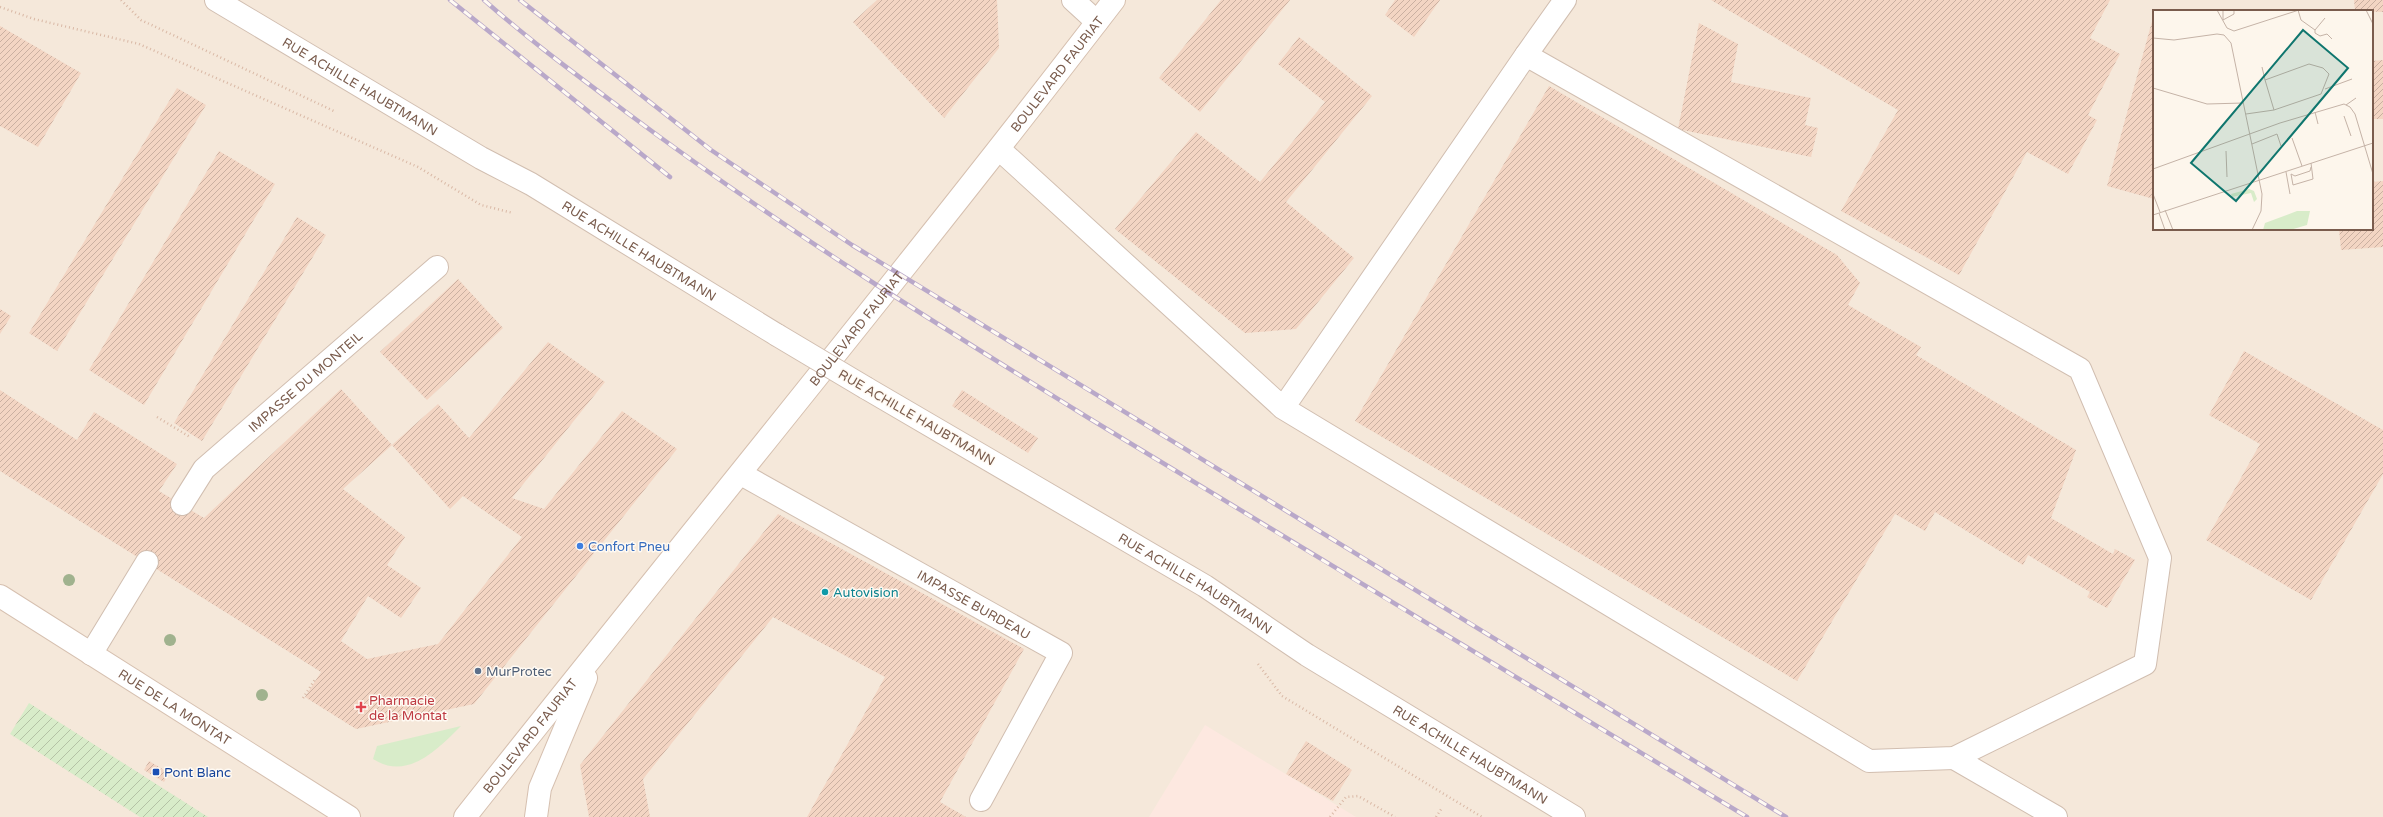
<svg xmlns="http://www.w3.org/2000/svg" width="2383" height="817" font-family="'Varela Round',sans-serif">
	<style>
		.residential { fill: #f5e8da; fill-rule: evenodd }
		.commercial { fill: #fde8e0 }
		.green { fill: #d8ecc9 }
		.garden { fill: url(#garden-furrows) }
		.building { fill: url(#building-hatch) }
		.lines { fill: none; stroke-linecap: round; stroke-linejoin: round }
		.lane-casing { stroke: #d1beb0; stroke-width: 24 }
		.street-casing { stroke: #d1beb0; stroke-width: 24 }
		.secondary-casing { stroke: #d6c0b0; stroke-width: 24 }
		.path { stroke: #d9b8a5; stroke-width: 2.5; stroke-dasharray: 1 3; stroke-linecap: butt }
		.lane { stroke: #fff; stroke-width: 22 }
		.street { stroke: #fff; stroke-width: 22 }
		.secondary { stroke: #fff; stroke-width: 22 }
		.rail-casing { stroke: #b9a8c9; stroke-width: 4.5 }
		.rail { stroke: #fffaf3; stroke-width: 3; stroke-dasharray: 9; stroke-linecap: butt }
		.street-bridge-casing { stroke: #d1beb0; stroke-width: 24; stroke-linecap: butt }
		.street-bridge { stroke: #fff; stroke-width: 22 }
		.tree { fill: #a0b28e }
		.shop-dot { fill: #3f7fe0; stroke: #fffaf3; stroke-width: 1.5 }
		.culture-dot { fill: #0f9aa8; stroke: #fffaf3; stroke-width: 1.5 }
		.service-dot { fill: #5c6f8a; stroke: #fffaf3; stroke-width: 1.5 }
		.health-dot { fill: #e0444e; stroke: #fffaf3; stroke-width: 1.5 }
		.transit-dot { fill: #1a4fb4; stroke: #fffaf3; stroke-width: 1.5 }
		.labels { text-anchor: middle; stroke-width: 3; stroke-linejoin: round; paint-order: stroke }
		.street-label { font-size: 13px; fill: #7a5c4d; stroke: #fffaf3 }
		.shop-label { font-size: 13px; fill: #366cbe; stroke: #fffaf3; text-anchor: start }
		.culture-label { font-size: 13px; fill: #0d838f; stroke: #fffaf3; text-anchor: start }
		.service-label { font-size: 13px; fill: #4e5e75; stroke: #fffaf3; text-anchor: start }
		.health-label { font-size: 13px; fill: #be3a42; stroke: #fffaf3; text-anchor: start }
		.transit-label { font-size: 13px; fill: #164399; stroke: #fffaf3; text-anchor: start }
		.inset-road { fill: none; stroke: #c5b3a7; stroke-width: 1 }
		.view { fill: #0f766e; fill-opacity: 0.15; stroke: #0f766e; stroke-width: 2 }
		.inset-edge { fill: none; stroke: #7a5c4d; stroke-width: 2 }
	</style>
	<defs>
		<pattern id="garden-furrows" width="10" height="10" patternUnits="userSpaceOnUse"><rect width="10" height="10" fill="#d8ecc9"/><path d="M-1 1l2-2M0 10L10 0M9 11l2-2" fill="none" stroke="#b4c2a5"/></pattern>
		<pattern id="building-hatch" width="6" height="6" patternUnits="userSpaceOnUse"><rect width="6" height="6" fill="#f3d5c3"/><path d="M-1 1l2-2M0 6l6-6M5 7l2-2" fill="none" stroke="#cab0a1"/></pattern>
	</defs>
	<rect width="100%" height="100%" fill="#fdf6ec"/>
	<!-- residential -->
	<path class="residential" d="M0,0H2383V817H0ZM2154,11H2372V229H2154Z"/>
	<!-- commercial -->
	<polygon class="commercial" points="1205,725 1356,817 1149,817"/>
	<!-- green -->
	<path class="green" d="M461,726C437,750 407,781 373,759L377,746Z"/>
	<!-- garden -->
	<polygon class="garden" points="29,703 208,817 140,817 10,734"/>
	<!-- building -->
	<g class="building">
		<polygon points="877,0 997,0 999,48 944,118 853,22"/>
		<polygon points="1221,0 1290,0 1200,112 1159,78"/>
		<polygon points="1395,0 1440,0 1414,37 1385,15"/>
		<polygon points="1711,0 2110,0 2090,38 2120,54 2088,115 2097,120 2068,174 2027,152 1959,275 1841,211 1898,110"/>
		<polygon points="2354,0 2383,0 2383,12 2355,11"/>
		<polygon points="2154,14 2154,199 2107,186"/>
		<polygon points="1699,23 1738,44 1731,82 1811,98 1805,125 1818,128 1811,157 1678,129"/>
		<polygon points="0,26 81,73 38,147 0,126"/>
		<polygon points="1299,37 1372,96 1286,202 1354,258 1296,329 1245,333 1115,229 1196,132 1260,182 1325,102 1278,64"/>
		<polygon points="2383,60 2383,119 2372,119 2372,61"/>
		<polygon points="1549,86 1837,255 1860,283 1848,305 1921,347 1916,355 2076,450 2051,518 2113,554 2115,549 2135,560 2107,608 2087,597 2090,592 2028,555 2023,565 1935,512 1925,531 1895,514 1797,681 1355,421"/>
		<polygon points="177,88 206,105 57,351 29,333"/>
		<polygon points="219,151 275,184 144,405 89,370"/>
		<polygon points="2383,181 2383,247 2341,250 2339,229 2372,229 2372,182"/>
		<polygon points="297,217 326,235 202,441 174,423"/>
		<polygon points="458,279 503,328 427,400 380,352"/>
		<polygon points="0,309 11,316 0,334"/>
		<polygon points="548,342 605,382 512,498 544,509 622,411 677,449 474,704 356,729 305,697 321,672 0,471 0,390 77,440 94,412 177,464 159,491 204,518 341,389 392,445 343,489 405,537 387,565 421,588 401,618 368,596 341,641 367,659 438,644 522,537 463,496 450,509 392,445 438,404 469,438"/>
		<polygon points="2244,351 2383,430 2383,474 2311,600 2206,540 2260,444 2209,415"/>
		<polygon points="962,390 1038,438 1028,453 952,406"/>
		<polygon points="778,514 1024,649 940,802 966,817 807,817 885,677 773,617 643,779 650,817 589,817 580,765"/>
		<polygon points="1306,741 1352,770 1333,801 1286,774"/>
		<polygon points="149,761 169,773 164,782 144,770"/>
	</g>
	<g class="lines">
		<defs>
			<g id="lane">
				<polyline points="1526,55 1565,0"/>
				<polyline points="999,149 1283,408 1869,761 1954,758 2145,664 2160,558 2080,369 1526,55 1283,408"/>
				<path id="s1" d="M741,474L1061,653L981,800"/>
				<path id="s2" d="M182,504L204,469L437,267"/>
				<polyline points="91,654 147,562"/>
				<polyline points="1954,758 2056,817"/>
			</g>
			<g id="street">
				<path id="s3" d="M216,0L481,158L531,184L777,335"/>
				<polyline points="1073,0 1097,22"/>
				<path id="s4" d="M866,388L1205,586L1307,655L1574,817"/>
			</g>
			<g id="secondary">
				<path id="s5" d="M0,596L349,817"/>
				<path id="s6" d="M465,817C681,544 902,276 1114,0"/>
				<polyline points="536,817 540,788 586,678"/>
			</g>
		</defs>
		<!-- lane casing -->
		<use href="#lane" class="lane-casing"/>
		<!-- street casing -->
		<use href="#street" class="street-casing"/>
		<!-- secondary casing -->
		<use href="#secondary" class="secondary-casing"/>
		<!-- path -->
		<g class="path">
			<polyline points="121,0 141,20 336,112"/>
			<polyline points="0,7 34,19 139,44 418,167 481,205 513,213"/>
			<polyline points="157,417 190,437"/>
			<polyline points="1258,664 1282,696 1482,817"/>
			<polyline points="303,698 316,678"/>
			<polyline points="1330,817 1346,797 1358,796 1395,817"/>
			<polyline points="1436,817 1442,808"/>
		</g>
		<!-- lane -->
		<use href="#lane" class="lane"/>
		<!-- street -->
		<use href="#street" class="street"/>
		<!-- secondary -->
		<use href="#secondary" class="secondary"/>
		<defs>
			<g id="rail">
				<polyline points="450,0 670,177"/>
				<path d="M484,0C529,40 578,76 626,112C774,223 930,320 1087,417C1307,551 1527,684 1747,817"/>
				<polyline points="520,0 711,150 852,245 1786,817"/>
			</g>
		</defs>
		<!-- rail casing -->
		<use href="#rail" class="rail-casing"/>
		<!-- rail -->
		<use href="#rail" class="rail"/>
		<defs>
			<polyline id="street-bridge" points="777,335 866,388"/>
		</defs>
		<!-- street-bridge casing -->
		<use href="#street-bridge" class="street-bridge-casing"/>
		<!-- street-bridge -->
		<use href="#street-bridge" class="street-bridge"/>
	</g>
	<!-- trees -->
	<g class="tree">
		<circle cx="69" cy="580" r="6"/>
		<circle cx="170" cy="640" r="6"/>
		<circle cx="262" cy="695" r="6"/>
	</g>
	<!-- markers -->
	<circle class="shop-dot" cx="580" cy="546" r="4"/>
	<circle class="culture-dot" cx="825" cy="592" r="4"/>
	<circle class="service-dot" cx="478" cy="671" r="4"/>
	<path class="health-dot" d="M359 701h4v4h4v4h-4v4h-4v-4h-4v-4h4z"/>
	<rect class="transit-dot" x="152" y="768" width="8" height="8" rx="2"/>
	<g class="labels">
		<!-- street labels -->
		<g class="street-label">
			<text dy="5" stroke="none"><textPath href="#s6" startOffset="950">BOULEVARD FAURIAT</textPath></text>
			<text dy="5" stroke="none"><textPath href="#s3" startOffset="168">RUE ACHILLE HAUBTMANN</textPath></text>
			<text dy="5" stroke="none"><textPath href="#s3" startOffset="492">RUE ACHILLE HAUBTMANN</textPath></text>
			<text dy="5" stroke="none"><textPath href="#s6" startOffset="626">BOULEVARD FAURIAT</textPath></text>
			<text dy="5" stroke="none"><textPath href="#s2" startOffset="175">IMPASSE DU MONTEIL</textPath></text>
			<text transform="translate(917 417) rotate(30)" y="5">RUE ACHILLE HAUBTMANN</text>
			<text dy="5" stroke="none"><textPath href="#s4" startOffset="383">RUE ACHILLE HAUBTMANN</textPath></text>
			<text dy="5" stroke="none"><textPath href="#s1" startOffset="267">IMPASSE BURDEAU</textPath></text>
			<text dy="5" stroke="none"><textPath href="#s5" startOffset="207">RUE DE LA MONTAT</textPath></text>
			<text dy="5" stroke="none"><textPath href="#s6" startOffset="104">BOULEVARD FAURIAT</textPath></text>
			<text dy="5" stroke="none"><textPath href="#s4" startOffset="707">RUE ACHILLE HAUBTMANN</textPath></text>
		</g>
		<!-- shop labels -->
		<g class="shop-label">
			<text x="588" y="551">Confort Pneu</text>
		</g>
		<!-- culture labels -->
		<g class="culture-label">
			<text x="833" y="597">Autovision</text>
		</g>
		<!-- service labels -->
		<g class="service-label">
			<text x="486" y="676">MurProtec</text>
		</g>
		<!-- health labels -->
		<g class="health-label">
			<text x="369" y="705">Pharmacie<tspan x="369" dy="15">de la Montat</tspan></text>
		</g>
		<!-- transit labels -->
		<g class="transit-label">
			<text x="164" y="777">Pont Blanc</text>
		</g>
	</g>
	<!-- overview -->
	<g transform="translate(2153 10)">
		<rect width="220" height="220" fill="#fdf6ec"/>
		<path d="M96,179L101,181L104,189L101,192L98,183L79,187L78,184ZM144,201H157L154,215L137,220H110L112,213Z" fill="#d8ecc9"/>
		<path class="inset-road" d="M64,0L74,18M70,0V10L81,4V0M145,0L148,10L162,20V23L167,26L174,24L179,29M213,0L220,14M74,18L81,21L146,0M162,20L172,8M0,28L21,30L64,24L71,25L78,33L109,184L108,201L99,220M109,57L112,70M0,78L54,94L90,93M172,79L199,69M193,95L203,88M162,102L165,114M93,104L121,100L168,84L176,64L170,58L156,54L112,70L121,100M191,106L198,126M139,128L149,156M99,134L124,124L128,136M73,141L74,167M0,159L127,113L191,94L197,97L202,104L220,164M133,162L137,184M138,164L140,175L160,169L158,153M138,164L142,166L157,161L158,157M0,184L7,202M12,200L20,220M6,203L12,220M0,205L220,133"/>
		<path class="view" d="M150,20L195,58L83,191L38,153Z"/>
		<rect width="220" height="220" class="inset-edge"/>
	</g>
</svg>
